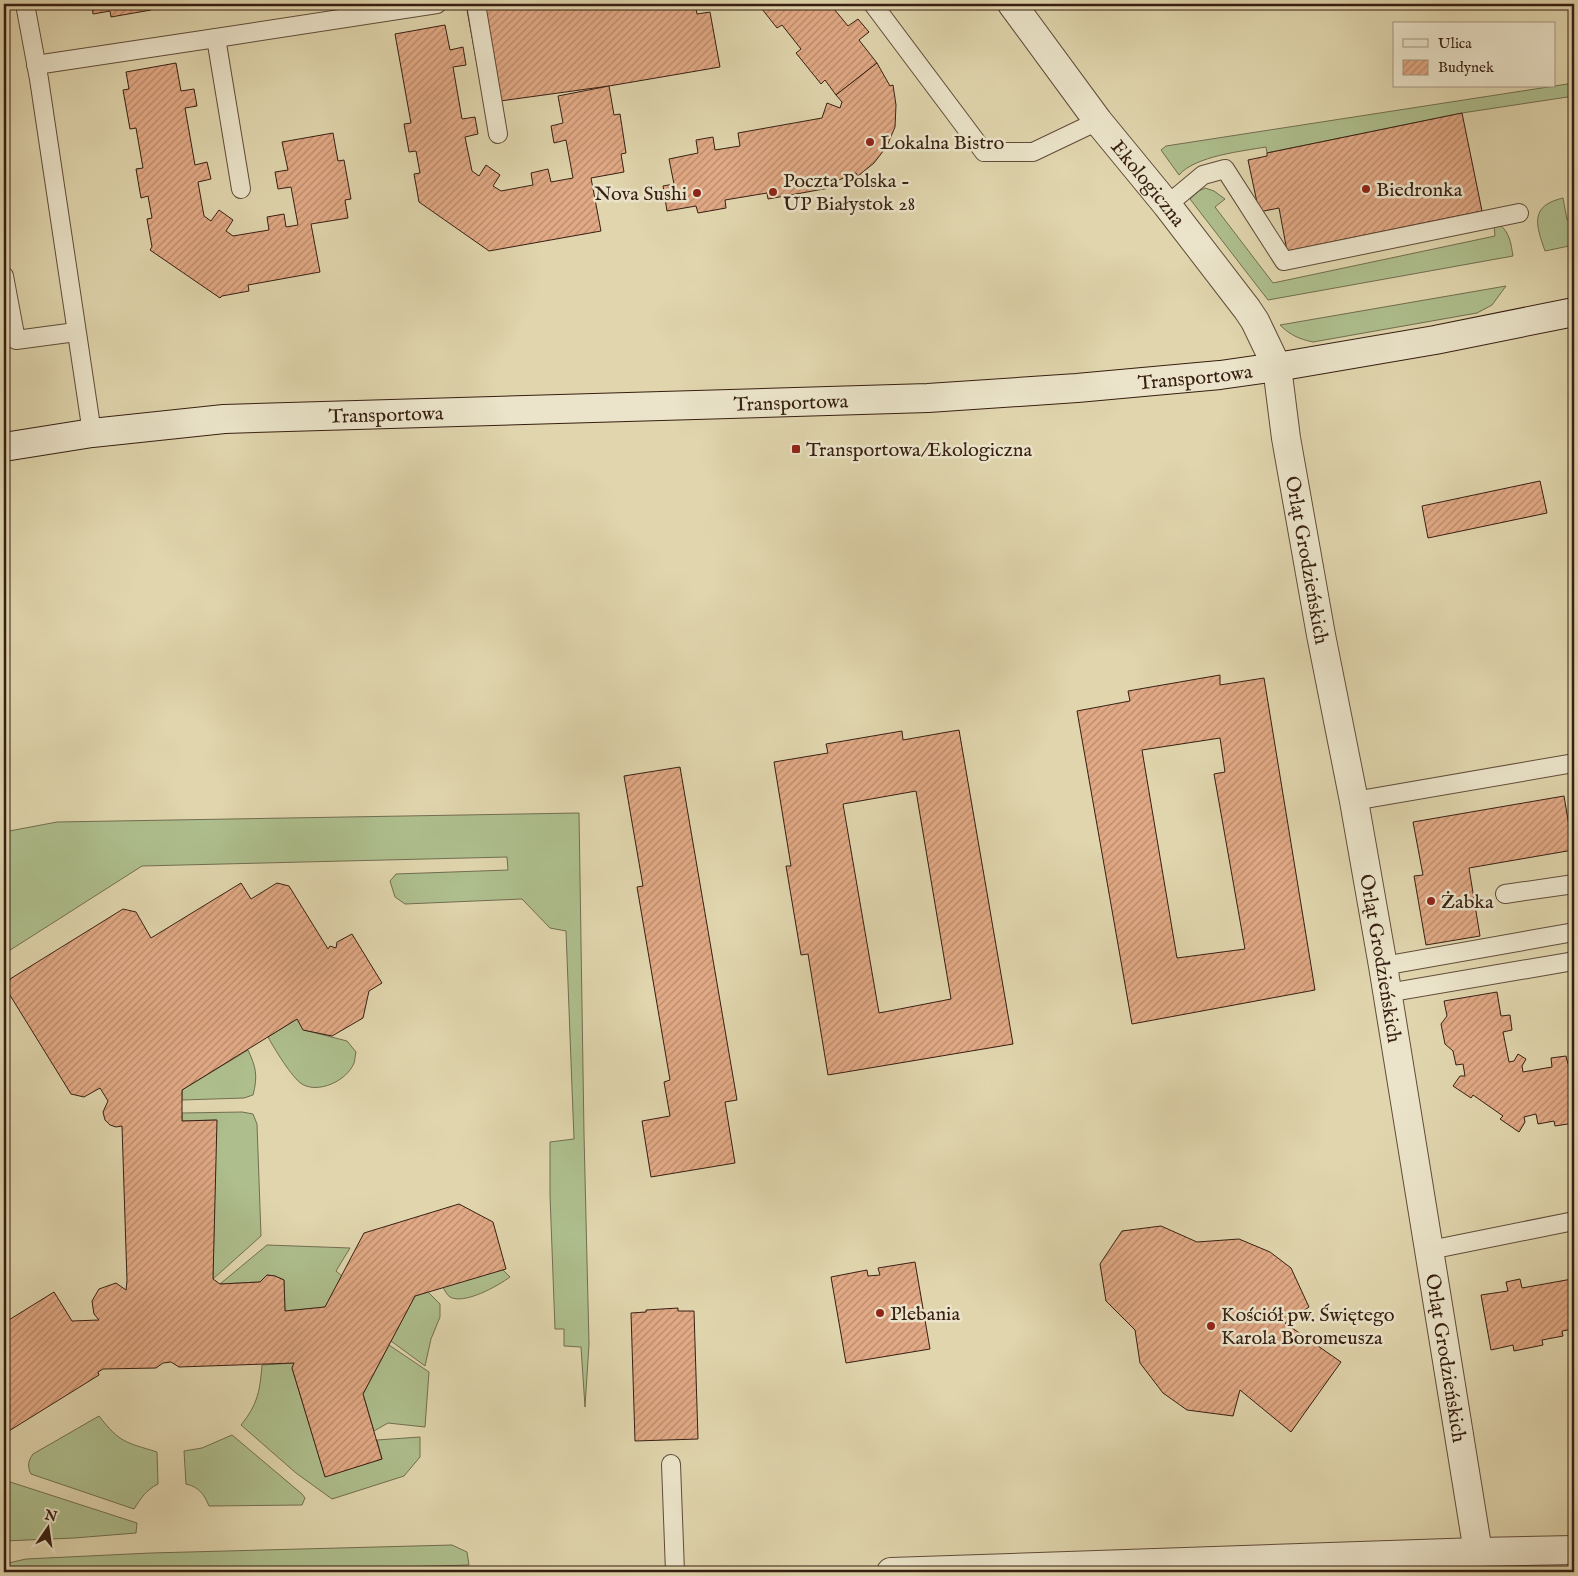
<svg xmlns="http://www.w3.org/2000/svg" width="1578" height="1576" font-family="'IM FELL English',serif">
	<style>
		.grass { fill: #aebe8d; stroke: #726e50 }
		.building { fill: url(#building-hatch); stroke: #371f12; fill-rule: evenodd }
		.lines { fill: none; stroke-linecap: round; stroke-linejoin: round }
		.lane-casing { stroke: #614c39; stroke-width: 20 }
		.street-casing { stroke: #614c39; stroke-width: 30 }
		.secondary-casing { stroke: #371f12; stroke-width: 30 }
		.lane { stroke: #ebe4ca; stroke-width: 18 }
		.street { stroke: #ebe4ca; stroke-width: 28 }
		.secondary { stroke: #ebe4ca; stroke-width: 28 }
		.poi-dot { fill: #8f2418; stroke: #ebe4ca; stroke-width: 2 }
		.labels { text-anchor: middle; stroke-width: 5; stroke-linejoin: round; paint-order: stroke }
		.poi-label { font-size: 20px; fill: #371f12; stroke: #ebe4ca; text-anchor: start }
		.street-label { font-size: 20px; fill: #371f12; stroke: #ebe4ca }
	</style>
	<defs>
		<pattern id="building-hatch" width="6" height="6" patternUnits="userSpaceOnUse" patternTransform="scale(1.25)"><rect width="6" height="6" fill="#e1a985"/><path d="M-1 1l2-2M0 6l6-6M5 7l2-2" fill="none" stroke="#b7896b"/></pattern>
	</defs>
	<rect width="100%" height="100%" fill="#e0d5ad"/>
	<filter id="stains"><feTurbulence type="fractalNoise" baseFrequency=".004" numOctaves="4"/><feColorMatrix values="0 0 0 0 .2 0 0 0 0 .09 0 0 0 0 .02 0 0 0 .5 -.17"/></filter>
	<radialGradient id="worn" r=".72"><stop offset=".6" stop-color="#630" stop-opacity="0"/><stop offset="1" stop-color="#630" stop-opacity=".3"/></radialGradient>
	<!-- grass -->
	<g class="grass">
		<path d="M1574,83V96L1462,113L1267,153L1266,147C1243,151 1195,156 1179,175L1161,150L1166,146Z"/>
		<path d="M1205,188L1214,191L1225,199L1215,207L1273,283L1495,236L1494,226L1500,225C1510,233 1511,244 1513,256L1268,300L1190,199L1199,191Z"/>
		<path d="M1563,198L1567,220L1574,219V245L1545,251C1536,225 1529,206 1563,198Z"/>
		<path d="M1506,286L1492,305L1477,313L1313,342C1299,339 1290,335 1280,325Z"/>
		<polygon points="579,813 584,1134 589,1344 585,1407 581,1347 564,1346 564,1329 555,1329 550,1195 550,1142 574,1139 566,931 550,928 522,899 405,904 395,897 390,881 396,874 508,870 507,857 142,866 4,954 4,832 57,822"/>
		<path d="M297,1019L304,1030L347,1041L356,1052C355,1056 355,1060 354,1063C347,1081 318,1094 302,1084C292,1078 274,1048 268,1037Z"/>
		<path d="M248,1050C256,1067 258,1076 253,1095L244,1098L182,1100V1090Z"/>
		<polygon points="242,1112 253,1114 257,1124 261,1236 213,1279 216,1120 182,1121 182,1113"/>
		<polygon points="267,1245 350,1248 336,1271 342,1276 325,1307 285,1311 284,1280 275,1276 267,1275 260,1282 220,1284"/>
		<path d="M502,1269L510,1277C498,1286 464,1305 450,1297C447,1295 445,1291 443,1287Z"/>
		<polygon points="428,1292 440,1304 440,1317 431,1339 425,1366 391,1341 415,1296"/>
		<polygon points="389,1345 429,1372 425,1427 388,1423 374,1431 363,1394"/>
		<path d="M294,1363L292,1368L325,1476L382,1459L377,1440L420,1437V1457L404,1476L332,1499L296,1473L241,1425C258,1404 260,1390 262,1365Z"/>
		<path d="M99,1416C120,1443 125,1442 157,1452L158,1484C146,1490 141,1498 134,1509L31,1474C27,1466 28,1461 33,1454Z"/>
		<path d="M232,1435L302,1494L305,1498L302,1505L209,1506C204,1494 199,1487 186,1484L184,1451L202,1448Z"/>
		<polygon points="4,1480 137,1523 136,1533 74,1538 4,1541"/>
		<polygon points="452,1545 467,1552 469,1565 228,1572 4,1572 4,1564 26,1559 151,1553"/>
	</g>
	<!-- building -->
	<g class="building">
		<polygon points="92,4 151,4 149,4 151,10 111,17 110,11 93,14"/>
		<polygon points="466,4 695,4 697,14 710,12 720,67 609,86 493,102 485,108"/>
		<polygon points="758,4 830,4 848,26 858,19 869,32 859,40 877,63 836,95 825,80 821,84 796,53 801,49 782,25 777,28"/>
		<polygon points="445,25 450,50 463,47 466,65 453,67 462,119 475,117 478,134 465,137 472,171 479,176 486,165 500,175 493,186 501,191 533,185 531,173 548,169 551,182 573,178 566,140 554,143 551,126 563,123 558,96 609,86 614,115 620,114 626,153 621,154 624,172 591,178 601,231 489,251 419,202 414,174 420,173 416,151 409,152 404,124 411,123 395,34"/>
		<polygon points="176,63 181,91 194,89 197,106 185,108 195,165 207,162 211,179 198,182 204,216 211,221 219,210 233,220 226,231 233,236 269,230 267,217 284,214 286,227 298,225 291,187 278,189 275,172 288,170 282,142 333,133 338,161 344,160 351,199 345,200 348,218 311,224 320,272 248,285 249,291 222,296 220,298 150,250 152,247 147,219 152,218 148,196 141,198 136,169 143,168 136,128 130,129 123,90 129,89 126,72"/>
		<polygon points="877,63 890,86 893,85 896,105 895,127 887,146 874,163 858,176 856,173 834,182 835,187 768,199 767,193 725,200 726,208 698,213 696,206 667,211 663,186 674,184 669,159 698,153 696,140 713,137 715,150 740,146 738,133 822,118 827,103 840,108 842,102 836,95"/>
		<polygon points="1462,113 1482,211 1287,251 1279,208 1259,212 1248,160 1267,156 1267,153"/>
		<polygon points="1540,481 1547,513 1428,538 1422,506"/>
		<path d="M1220,675V685L1264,678L1315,990L1132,1024L1077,711L1130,701L1128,691ZM1220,738L1225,772L1214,774L1245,949L1177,958L1142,750Z"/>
		<path d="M959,730L1013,1044L828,1075L808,954L801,955L786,866H791L774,762L828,753L826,744L902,731L903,740ZM916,791L951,999L879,1013L843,804Z"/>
		<polygon points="680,767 737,1100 725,1102 735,1163 651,1177 642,1121 670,1116 664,1082 670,1080 637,887 643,886 624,776"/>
		<polygon points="1564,796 1573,850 1469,868 1480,936 1426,945 1414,876 1423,875 1413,822"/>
		<polygon points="241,883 251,899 277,883 289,886 328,949 330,946 336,948 337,942 352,934 382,983 369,991 363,1018 332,1036 303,1030 297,1019 182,1090 182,1121 217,1120 213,1279 220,1284 260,1282 267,1275 275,1276 284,1280 285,1311 325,1307 364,1233 459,1204 493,1222 506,1269 415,1296 363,1394 382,1459 325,1477 292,1368 294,1363 179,1367 171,1362 163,1363 156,1368 103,1369 98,1372 99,1375 4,1434 4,1323 54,1292 72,1321 99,1320 94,1314 92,1301 99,1289 116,1283 126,1290 127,1281 122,1126 116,1127 110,1125 105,1120 103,1112 108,1101 100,1088 84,1097 71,1094 8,992 10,979 123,909 136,912 151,938"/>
		<polygon points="1497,992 1501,1016 1510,1015 1512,1030 1503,1032 1509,1062 1514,1061 1518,1054 1526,1059 1522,1066 1523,1072 1552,1067 1551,1058 1566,1056 1568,1064 1574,1063 1574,1123 1555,1126 1554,1121 1538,1124 1536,1114 1524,1117 1525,1122 1519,1132 1500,1119 1503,1116 1473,1095 1471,1098 1453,1086 1460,1076 1465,1076 1463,1064 1456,1065 1453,1051 1445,1044 1441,1024 1447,1016 1444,1001"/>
		<polygon points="1161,1226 1197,1242 1239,1239 1270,1252 1291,1268 1309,1307 1285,1323 1341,1362 1291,1432 1240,1390 1233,1416 1187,1410 1163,1393 1140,1363 1135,1330 1106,1301 1100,1264 1122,1231"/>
		<polygon points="915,1262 930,1349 846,1363 831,1277 867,1270 868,1276 880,1275 878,1268"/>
		<polygon points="1572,1277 1574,1277 1574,1334 1573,1329 1562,1331 1563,1336 1542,1340 1543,1345 1514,1351 1513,1345 1491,1350 1481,1295 1508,1291 1506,1282 1520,1279 1522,1288 1572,1279"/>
		<polygon points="678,1308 678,1311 694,1311 698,1439 635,1441 631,1313 646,1312 646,1310"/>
	</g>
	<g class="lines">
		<defs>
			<g id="lane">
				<polyline points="25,4 39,79 92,433"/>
				<polyline points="476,4 498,134"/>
				<polyline points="873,4 984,152 1033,152 1098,121"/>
				<polyline points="216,38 437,4"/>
				<polyline points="36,65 216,38 241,189"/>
				<polyline points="1167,205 1203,175 1225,169 1284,261 1519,213"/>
				<polyline points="4,276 16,340 76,332"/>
				<polyline points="1354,801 1574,763"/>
				<polyline points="1505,894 1574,884"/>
				<polyline points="1383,966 1574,932"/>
				<polyline points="1387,993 1574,961"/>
				<polyline points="1430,1250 1574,1221"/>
				<polyline points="671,1464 675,1572"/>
			</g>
			<g id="street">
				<path id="s1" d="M1012,4L1098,121L1167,205L1247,309L1255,321L1277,367L1286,438L1321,635L1354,801L1383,966L1478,1552"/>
				<polyline points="891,1572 1478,1552 1574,1550"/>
			</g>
			<g id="secondary">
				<path id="s2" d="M4,447L92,433L224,419L928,398L1077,388L1220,375L1277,367L1435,340L1574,312"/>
			</g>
		</defs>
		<!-- lane casing -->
		<use href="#lane" class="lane-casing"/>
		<!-- street casing -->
		<use href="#street" class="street-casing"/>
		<!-- secondary casing -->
		<use href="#secondary" class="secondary-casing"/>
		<!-- lane -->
		<use href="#lane" class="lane"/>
		<!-- street -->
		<use href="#street" class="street"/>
		<!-- secondary -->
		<use href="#secondary" class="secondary"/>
	</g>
	<!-- markers -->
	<g class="poi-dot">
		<circle cx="870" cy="142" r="5"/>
		<circle cx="1366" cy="189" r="5"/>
		<circle cx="773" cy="192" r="5"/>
		<circle cx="697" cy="193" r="5"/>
		<rect x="791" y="444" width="10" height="10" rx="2.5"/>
		<circle cx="1431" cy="901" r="5"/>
		<circle cx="880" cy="1313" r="5"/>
		<circle cx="1211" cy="1326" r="5"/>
	</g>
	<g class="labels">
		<!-- poi labels -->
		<g class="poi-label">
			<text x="880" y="149">Lokalna Bistro</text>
			<text x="783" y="187">Poczta Polska -<tspan x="783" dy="23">UP Białystok 28</tspan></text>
			<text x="1376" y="196">Biedronka</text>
			<text x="687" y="200" text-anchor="end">Nova Sushi</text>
			<text x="806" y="456">Transportowa/Ekologiczna</text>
			<text x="1441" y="908">Żabka</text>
			<text x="890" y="1320">Plebania</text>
			<text x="1221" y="1321">Kościół pw. Świętego<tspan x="1221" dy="23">Karola Boromeusza</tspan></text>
		</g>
		<!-- street labels -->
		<g class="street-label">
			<text dy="7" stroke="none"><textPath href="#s1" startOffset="225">Ekologiczna</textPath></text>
			<text dy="7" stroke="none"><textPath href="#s2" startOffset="1194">Transportowa</textPath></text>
			<text dy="7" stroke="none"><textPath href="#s2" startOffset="789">Transportowa</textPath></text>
			<text dy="7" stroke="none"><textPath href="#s2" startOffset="384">Transportowa</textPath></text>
			<text dy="7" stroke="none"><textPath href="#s1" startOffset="646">Orląt Grodzieńskich</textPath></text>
			<text dy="7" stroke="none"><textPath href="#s1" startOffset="1051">Orląt Grodzieńskich</textPath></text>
			<text dy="7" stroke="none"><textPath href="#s1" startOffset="1456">Orląt Grodzieńskich</textPath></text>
		</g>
	</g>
	<!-- margin -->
	<rect width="1578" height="1576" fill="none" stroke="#e0d5ad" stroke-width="20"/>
	<rect x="5" y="5" width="1568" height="1566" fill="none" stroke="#371f12" stroke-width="2.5"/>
	<rect x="10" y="10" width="1558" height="1556" fill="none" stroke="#371f12"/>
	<!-- legend -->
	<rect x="1393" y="22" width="162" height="65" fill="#ebe4ca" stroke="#a39580"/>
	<rect x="1403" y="39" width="25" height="8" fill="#ebe4ca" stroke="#a39580"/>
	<text x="1438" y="48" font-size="15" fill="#371f12">Ulica</text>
	<rect x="1403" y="60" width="25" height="15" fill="url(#building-hatch)" stroke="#a39580"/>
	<text x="1438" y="72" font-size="15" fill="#371f12">Budynek</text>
	<!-- north arrow -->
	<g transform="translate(48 1528) rotate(13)" stroke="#ebe4ca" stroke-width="4" paint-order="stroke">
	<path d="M0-4L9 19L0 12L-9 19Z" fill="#371f12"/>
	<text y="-8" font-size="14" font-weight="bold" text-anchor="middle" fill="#371f12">N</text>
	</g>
	<rect width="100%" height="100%" filter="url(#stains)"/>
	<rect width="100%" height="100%" fill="url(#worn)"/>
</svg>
